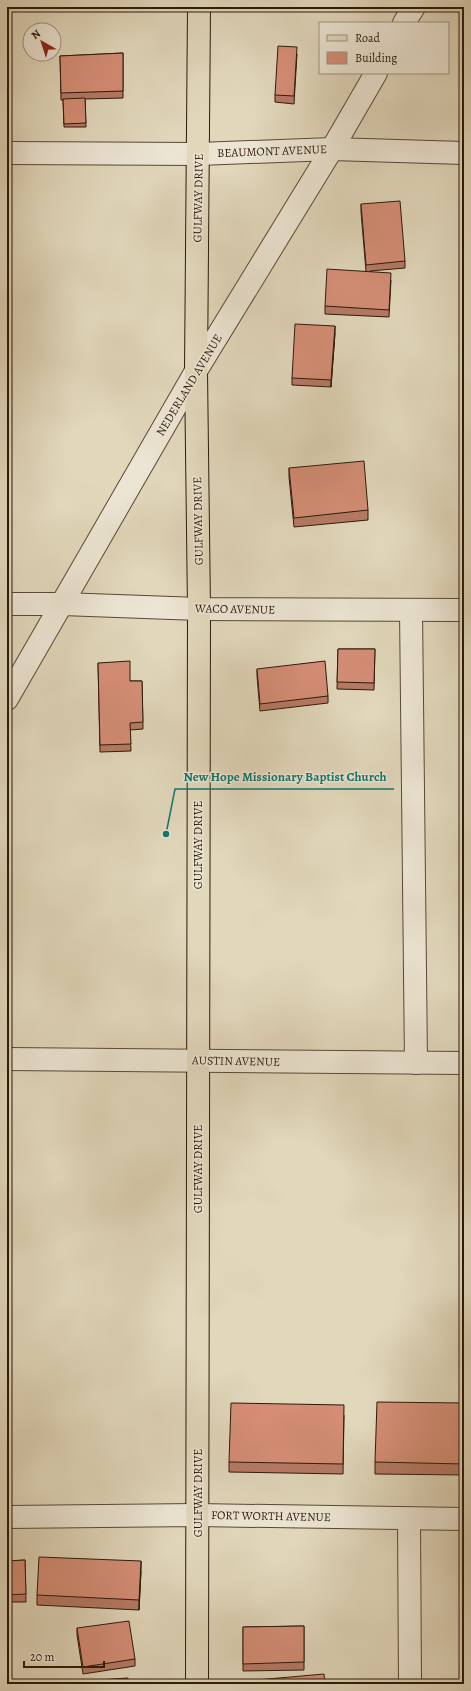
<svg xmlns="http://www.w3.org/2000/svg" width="471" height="1691" font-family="Alegreya,serif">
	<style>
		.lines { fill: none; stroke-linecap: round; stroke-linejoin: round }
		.minor-casing { stroke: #594836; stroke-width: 24 }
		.major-casing { stroke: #2c190a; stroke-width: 24 }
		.minor { stroke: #ece5d3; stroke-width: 22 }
		.major { stroke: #e1d7bb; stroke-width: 22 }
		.wall { fill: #b77a65; stroke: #2c190a }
		.shaded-wall { fill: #956353; stroke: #2c190a }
		.building { fill: #d58e76; stroke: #2c190a }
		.labels { text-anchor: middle; stroke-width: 3; stroke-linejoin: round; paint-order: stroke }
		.street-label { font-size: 12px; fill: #2c190a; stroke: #ece5d3 }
		.leader { fill: none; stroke: #0f766e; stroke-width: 1.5 }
		.callout-dot { fill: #0f766e; stroke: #ece5d3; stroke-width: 1.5 }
		.callout-label { font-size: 13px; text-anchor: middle; font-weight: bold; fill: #0f766e; stroke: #ece5d3; stroke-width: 3; stroke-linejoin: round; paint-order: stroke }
	</style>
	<rect width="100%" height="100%" fill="#e1d7bb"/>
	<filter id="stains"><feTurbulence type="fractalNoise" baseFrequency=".005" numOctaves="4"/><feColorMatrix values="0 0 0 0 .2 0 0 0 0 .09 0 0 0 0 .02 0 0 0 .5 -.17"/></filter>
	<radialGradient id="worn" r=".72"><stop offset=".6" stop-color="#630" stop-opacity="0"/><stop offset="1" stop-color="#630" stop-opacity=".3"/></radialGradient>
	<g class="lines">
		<defs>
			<g id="minor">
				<polyline points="404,23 414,7"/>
				<polyline points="7,153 199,154 332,149 464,153"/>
				<polyline points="7,604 62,604 199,609 464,610"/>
				<polyline points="411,610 416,1063"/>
				<polyline points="7,699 196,371 332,149 376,73"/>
				<polyline points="7,1059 464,1063"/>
				<polyline points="7,1517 197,1515 464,1519"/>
				<polyline points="409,1519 410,1684"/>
			</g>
			<polyline id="major" points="197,1684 199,609 196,371 199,7"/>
		</defs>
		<!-- minor casing -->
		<use href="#minor" class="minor-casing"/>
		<!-- major casing -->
		<use href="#major" class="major-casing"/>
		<!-- minor -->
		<use href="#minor" class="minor"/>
		<!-- major -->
		<use href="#major" class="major"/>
	</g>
	<!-- wall -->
	<g class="wall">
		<polygon points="123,53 123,98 85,99 86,127 64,127 63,100 61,100 60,56"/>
		<polygon points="297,54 294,104 275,102 275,95"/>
		<polygon points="361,204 405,261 405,268 370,271 391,280 389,317 325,314 325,306 366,271 361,212"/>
		<polygon points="335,333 331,387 292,385 292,378"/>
		<polygon points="289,468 368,510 368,520 294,527 289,477"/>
		<polygon points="338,649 375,649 374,690 337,689"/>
		<polygon points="98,663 130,681 142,681 143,729 130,730 131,751 100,752"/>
		<polygon points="257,669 328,696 328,703 260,711 257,676"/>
		<polygon points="464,1403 464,1475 375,1474 375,1462"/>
		<polygon points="344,1415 343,1474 229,1472 229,1462"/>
		<polygon points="25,1560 26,1602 7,1602 7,1561"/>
		<polygon points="141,1571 139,1610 37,1605 37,1595"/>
		<polygon points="304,1626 304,1670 243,1671 243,1627"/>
		<polygon points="77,1628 135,1659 135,1666 83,1674 77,1635"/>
	</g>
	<!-- shaded-wall -->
	<g class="shaded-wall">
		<polygon points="335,326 335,333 331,387 331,380"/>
		<polygon points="141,1561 141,1571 139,1610 139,1600"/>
	</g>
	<!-- building -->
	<g class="building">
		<polygon points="278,46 297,47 294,96 275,95"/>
		<polygon points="123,53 123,91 61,93 60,56"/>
		<polygon points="85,98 86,123 64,124 63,99"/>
		<polygon points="400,201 405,261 366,265 361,204"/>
		<polygon points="327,269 391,273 389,310 325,306"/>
		<polygon points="295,324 335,326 331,380 292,378"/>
		<polygon points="364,461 368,510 294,518 289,468"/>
		<polygon points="338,649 375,649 374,683 337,682"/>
		<polygon points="130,661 130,681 142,681 143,722 130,723 131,744 100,745 98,663"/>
		<polygon points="325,661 328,696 260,704 257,669"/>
		<polygon points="377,1402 464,1403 464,1464 375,1462"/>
		<polygon points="231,1403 344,1405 343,1464 229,1462"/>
		<polygon points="39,1557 141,1561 139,1600 37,1595"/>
		<polygon points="25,1560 26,1594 7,1595 7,1561"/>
		<polygon points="129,1621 135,1659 83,1667 77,1628"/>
		<polygon points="304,1626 304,1662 243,1664 243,1627"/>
		<polygon points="324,1674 325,1684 245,1684 245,1681"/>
		<polygon points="128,1678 128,1684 83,1684 83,1681"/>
	</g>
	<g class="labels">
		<!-- street labels -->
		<g class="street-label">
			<text transform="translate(272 151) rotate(-2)" y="4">BEAUMONT AVENUE</text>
			<text transform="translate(198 198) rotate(-89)" y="4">GULFWAY DRIVE</text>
			<text transform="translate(189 385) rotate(-59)" y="4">NEDERLAND AVENUE</text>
			<text transform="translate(198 521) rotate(-91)" y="4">GULFWAY DRIVE</text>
			<text transform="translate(235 609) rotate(1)" y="4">WACO AVENUE</text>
			<text transform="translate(198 845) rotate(-90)" y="4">GULFWAY DRIVE</text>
			<text transform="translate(236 1061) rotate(1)" y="4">AUSTIN AVENUE</text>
			<text transform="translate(198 1169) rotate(-90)" y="4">GULFWAY DRIVE</text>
			<text transform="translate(198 1493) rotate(-90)" y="4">GULFWAY DRIVE</text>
			<text transform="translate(271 1516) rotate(1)" y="4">FORT WORTH AVENUE</text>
		</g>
	</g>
	<!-- callouts -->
	<path class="leader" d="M166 834L175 789H394"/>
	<circle class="callout-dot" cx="166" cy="834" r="4"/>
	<g class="callout-label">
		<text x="285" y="781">New Hope Missionary Baptist Church</text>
	</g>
	<!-- margin -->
	<rect width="471" height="1691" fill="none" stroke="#e1d7bb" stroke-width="24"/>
	<rect x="8" y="8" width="455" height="1675" fill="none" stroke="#2c190a" stroke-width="2"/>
	<rect x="12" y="12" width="447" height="1667" fill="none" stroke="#2c190a"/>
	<!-- legend -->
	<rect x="319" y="22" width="130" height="52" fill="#ece5d3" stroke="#9f9383"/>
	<rect x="327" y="35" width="20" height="6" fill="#e1d7bb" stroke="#9f9383"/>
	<text x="355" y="42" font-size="12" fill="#2c190a">Road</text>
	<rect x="327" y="52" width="20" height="12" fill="#d58e76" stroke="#9f9383"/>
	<text x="355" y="62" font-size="12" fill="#2c190a">Building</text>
	<!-- north arrow -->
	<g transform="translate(42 42) rotate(321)"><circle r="19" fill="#ece5d3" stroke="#9f9383"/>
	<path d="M0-3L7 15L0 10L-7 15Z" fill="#8f2418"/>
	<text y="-6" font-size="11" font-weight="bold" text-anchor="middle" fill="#2c190a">N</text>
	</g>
	<!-- scale -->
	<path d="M24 1661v6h80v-6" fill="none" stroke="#2c190a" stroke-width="2"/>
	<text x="30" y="1661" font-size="12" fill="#2c190a" stroke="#ece5d3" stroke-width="3" paint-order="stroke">20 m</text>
	<rect width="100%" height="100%" filter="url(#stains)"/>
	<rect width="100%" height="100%" fill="url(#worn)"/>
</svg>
